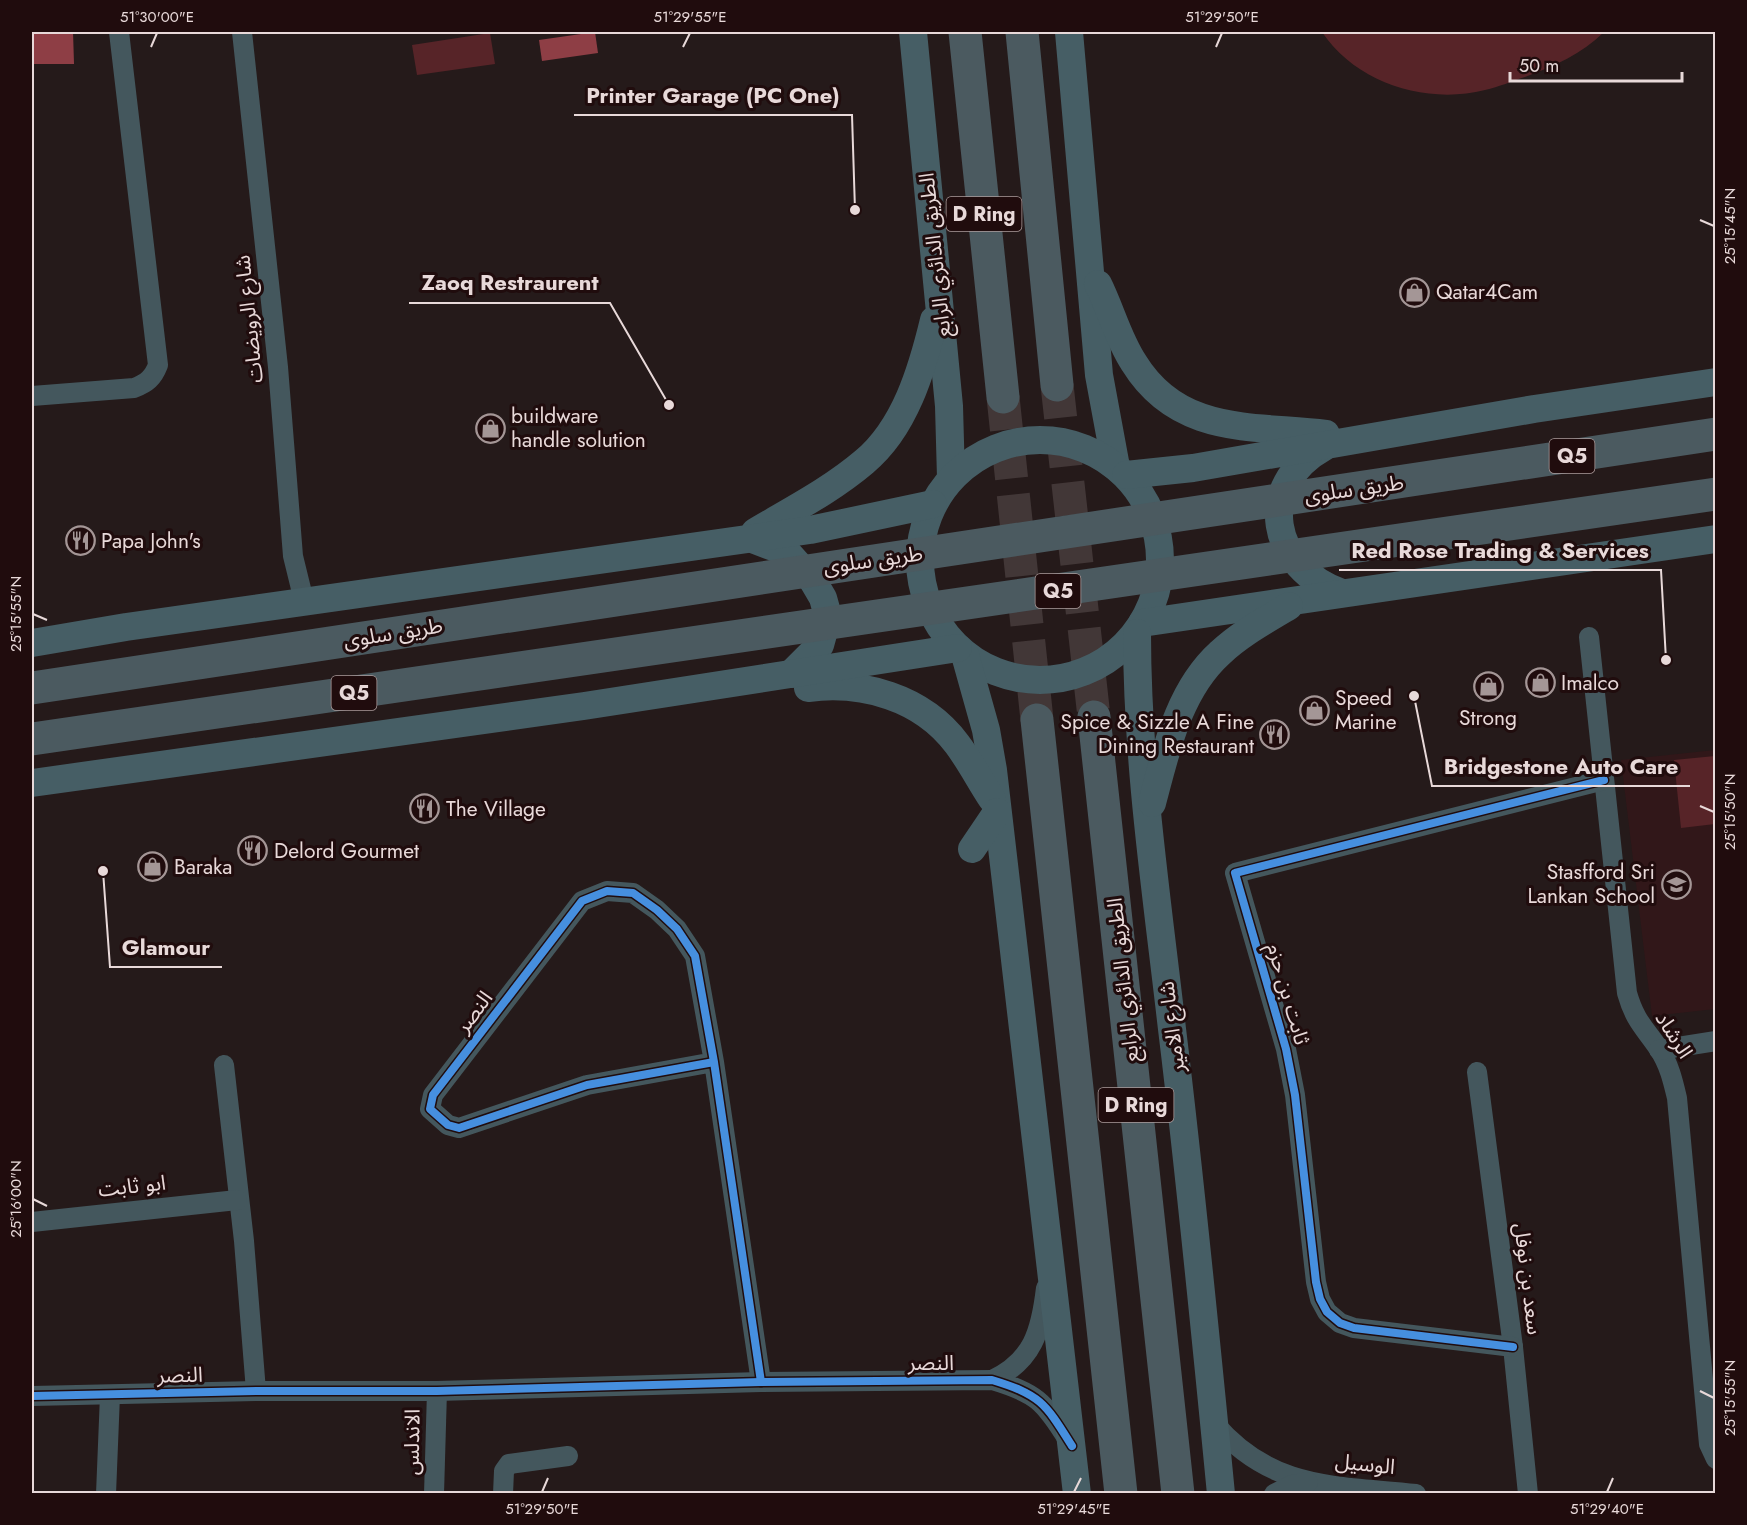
<svg xmlns="http://www.w3.org/2000/svg" width="1747" height="1525" font-family="Jost,'Noto Sans Arabic',sans-serif">
	<style>
		.built { fill: #311719 }
		.green { fill: #572428 }
		.water { fill: #8e3e45 }
		.lines { fill: none; stroke-linecap: round; stroke-linejoin: round }
		.highway-tunnel { stroke: #423737; stroke-width: 33; stroke-dasharray: 33 16; stroke-linecap: butt }
		.street { stroke: #44575d; stroke-width: 20 }
		.secondary { stroke: #465e65; stroke-width: 28 }
		.highway { stroke: #4b5a60; stroke-width: 33 }
		.cycleway-casing { stroke: #200c0d; stroke-width: 11 }
		.cycleway { stroke: #468fdf; stroke-width: 8 }
		.ticks { fill: none; stroke: #e8d9d9; stroke-width: 2 }
		.labels { text-anchor: middle; stroke-width: 6; stroke-linejoin: round; paint-order: stroke }
		.shield { fill: #200c0d; stroke: #ac9c9c; stroke-width: 1.5 }
		.shield-label { font-size: 20px; font-weight: bold; fill: #e8d9d9 }
		.street-label { font-size: 21px; fill: #e8d9d9; stroke: #200c0d }
		.poi-label { font-size: 21px; fill: #e8d9d9; stroke: #200c0d; text-anchor: start }
		.leader { fill: none; stroke: #e8d9d9; stroke-width: 2 }
		.callout-dot { fill: #e8d9d9; stroke: #200c0d; stroke-width: 2 }
		.callout-label { font-size: 22px; text-anchor: middle; font-weight: bold; fill: #e8d9d9; stroke: #200c0d; stroke-width: 6; stroke-linejoin: round; paint-order: stroke }
		.neatline { fill: none; stroke: #e8d9d9; stroke-width: 2 }
		.ticks-label { font-size: 15px; text-anchor: middle; fill: #e8d9d9 }
	</style>
	<rect width="100%" height="100%" fill="#251a1a"/>
	<!-- built -->
	<polygon class="built" points="1715,750 1715,1009 1652,1016 1621,760"/>
	<!-- green -->
	<g class="green">
		<path d="M1322,32H1604C1582,54 1554,66 1525,77C1512,81 1499,87 1485,90C1426,105 1356,83 1322,32Z"/>
		<polygon points="490,33 495,64 417,75 412,45"/>
		<polygon points="1715,756 1715,824 1681,828 1674,760"/>
	</g>
	<!-- water -->
	<g class="water">
		<polygon points="32,32 73,32 74,64 32,64"/>
		<polygon points="595,32 598,53 542,61 539,40"/>
	</g>
	<g class="lines">
		<!-- highway-tunnel -->
		<g class="highway-tunnel">
			<polyline points="1057,385 1094,717"/>
			<polyline points="1003,397 1037,720"/>
		</g>
		<!-- street -->
		<g class="street">
			<polyline points="242,32 278,367 293,556 304,601"/>
			<path d="M32,396L134,388C147,383 153,378 158,365L119,32"/>
			<path d="M1589,637L1627,993C1635,1021 1644,1027 1659,1049C1669,1064 1673,1081 1677,1098L1709,1444L1716,1459"/>
			<polyline points="1659,1050 1716,1041"/>
			<polyline points="714,1062 587,1085 459,1128 448,1125 430,1109 433,1095 582,901 607,891 633,893 657,910 677,929 695,956 714,1062 761,1382"/>
			<polyline points="224,1065 244,1241 256,1391"/>
			<polyline points="1477,1072 1513,1347 1528,1494"/>
			<polyline points="32,1222 237,1200"/>
			<polyline points="1513,1347 1354,1328 1340,1323 1327,1312 1320,1299 1316,1282 1295,1095 1286,1049 1235,873 1604,780"/>
			<path d="M992,1380C1033,1361 1041,1331 1046,1288"/>
			<path d="M32,1396L256,1391H437L761,1382L992,1380C1036,1393 1044,1401 1068,1440"/>
			<path d="M1214,1423C1272,1491 1335,1485 1416,1494"/>
			<polyline points="106,1494 110,1395"/>
			<polyline points="434,1494 437,1391"/>
			<polyline points="503,1494 504,1471 509,1464 568,1456"/>
			<polyline points="1274,1494 1292,1485 1308,1482"/>
		</g>
		<!-- secondary -->
		<g class="secondary">
			<polyline points="913,32 949,406 951,478"/>
			<polyline points="1069,32 1099,375 1116,467"/>
			<path d="M1098,284C1111,310 1118,339 1134,363C1179,436 1254,425 1326,434"/>
			<circle cx="1040" cy="560" r="120"/>
			<path d="M1324,447C1254,486 1270,568 1342,593"/>
			<polyline points="1126,475 1193,468 1534,409 1716,382"/>
			<path d="M755,532C792,510 831,490 864,462C905,428 922,370 934,320"/>
			<polyline points="752,539 787,552 813,581 823,598 828,616 820,645 791,674"/>
			<polyline points="1142,623 1716,539"/>
			<path d="M1137,633C1137,766 1157,897 1172,1029C1191,1184 1206,1339 1221,1494"/>
			<polyline points="32,643 126,627 810,530 933,504"/>
			<polyline points="965,655 986,730 993,770 1077,1494"/>
			<path d="M808,688C862,681 922,697 957,744C970,761 980,781 992,799"/>
			<polyline points="32,783 584,706 958,648"/>
			<path d="M1152,803C1166,751 1178,691 1220,653C1240,634 1266,620 1289,606"/>
			<polyline points="972,849 997,812"/>
		</g>
		<!-- highway -->
		<g class="highway">
			<polyline points="965,32 1003,397"/>
			<polyline points="1022,32 1057,385"/>
			<polyline points="32,688 1716,434"/>
			<polyline points="1094,717 1178,1494"/>
			<polyline points="1037,720 1121,1494"/>
			<polyline points="32,739 1716,494"/>
		</g>
		<defs>
			<g id="cycleway">
				<polyline points="714,1062 587,1085 459,1128 448,1125 430,1109 433,1095 582,901 607,891 633,893 657,910 677,929 695,956 714,1062 761,1382"/>
				<polyline points="1513,1347 1354,1328 1340,1323 1327,1312 1320,1299 1316,1282 1295,1095 1286,1049 1235,873 1604,780"/>
				<path d="M32,1396L256,1391H437L761,1382L992,1380C1041,1395 1045,1403 1072,1446"/>
			</g>
		</defs>
		<!-- cycleway casing -->
		<use href="#cycleway" class="cycleway-casing"/>
		<!-- cycleway -->
		<use href="#cycleway" class="cycleway"/>
	</g>
	<!-- ticks -->
	<path class="ticks" d="M151,47L157,33M683,47L690,33M1216,47L1222,33M1700,220L1714,226M33,614L47,620M1700,806L1714,812M33,1199L47,1206M1700,1391L1714,1398M542,1492L548,1478M1074,1492L1081,1478M1607,1492L1613,1478"/>
	<!-- icons -->
	<defs>
		<symbol id="shop-ring" viewBox="-11 -11 22 22"><circle r="9.5" fill="#200c0d" stroke="#a49696" stroke-width="1.5"/><path d="M-5-2.5h2.3a2.7 3.5 0 0 1 5.4 0H5L5.5 6h-11ZM-1.5-2.5h3a1.5 2.3 0 0 0-3 0Z" fill="#a49696"/></symbol>
		<symbol id="restaurant-ring" viewBox="-11 -11 22 22"><circle r="9.5" fill="#200c0d" stroke="#a49696" stroke-width="1.5"/><path d="M-5-6h1v4h1v-4h1v4h1v-4h1v5L-1.5 .5V6h-2V.5L-5-1ZM5-6V6H3V1.5H1.5Q1.5-4 5-6Z" fill="#a49696"/></symbol>
		<symbol id="school-ring" viewBox="-11 -11 22 22"><circle r="9.5" fill="#200c0d" stroke="#a49696" stroke-width="1.5"/><path d="M0-5L7-2L0 1L-7-2ZM-4 1L0 2.5L4 1V4Q0 6-4 4Z" fill="#a49696"/></symbol>
	</defs>
	<g fill-rule="evenodd">
		<use href="#shop-ring" x="1398" y="276" width="33" height="33"/>
		<use href="#shop-ring" x="474" y="412" width="33" height="33"/>
		<use href="#restaurant-ring" x="64" y="524" width="33" height="33"/>
		<use href="#shop-ring" x="1524" y="666" width="33" height="33"/>
		<use href="#shop-ring" x="1472" y="670" width="33" height="33"/>
		<use href="#shop-ring" x="1298" y="694" width="33" height="33"/>
		<use href="#restaurant-ring" x="1258" y="718" width="33" height="33"/>
		<use href="#restaurant-ring" x="408" y="792" width="33" height="33"/>
		<use href="#restaurant-ring" x="236" y="834" width="33" height="33"/>
		<use href="#shop-ring" x="136" y="850" width="33" height="33"/>
		<use href="#school-ring" x="1660" y="868" width="33" height="33"/>
	</g>
	<g class="labels">
		<!-- shield labels -->
		<g class="shield">
			<rect x="946.5" y="197" width="75" height="34" rx="4.5"/>
			<rect x="1549.5" y="439" width="45" height="34" rx="4.5"/>
			<rect x="1035.5" y="574" width="45" height="34" rx="4.5"/>
			<rect x="331.5" y="676" width="45" height="34" rx="4.5"/>
			<rect x="1098.5" y="1088" width="75" height="34" rx="4.5"/>
		</g>
		<g class="shield-label">
			<text x="984" y="221">D Ring</text>
			<text x="1572" y="463">Q5</text>
			<text x="1058" y="598">Q5</text>
			<text x="354" y="700">Q5</text>
			<text x="1136" y="1112">D Ring</text>
		</g>
		<!-- street labels -->
		<g class="street-label">
			<text transform="translate(935 255) rotate(-96)" y="7">الطريق الدائري الرابع</text>
			<text transform="translate(249 319) rotate(-96)" y="7">شارع الرويضات</text>
			<text transform="translate(1354 489) rotate(-8)" y="7">طريق سلوى</text>
			<text transform="translate(873 560) rotate(-8)" y="7">طريق سلوى</text>
			<text transform="translate(393 633) rotate(-9)" y="7">طريق سلوى</text>
			<text transform="translate(1123 980) rotate(-96)" y="7">الطريق الدائري الرابع</text>
			<text transform="translate(1288 994) rotate(74)" y="7">ثابت بن حزم</text>
			<text transform="translate(474 1012) rotate(-53)" y="7">النصر</text>
			<text transform="translate(1172 1027) rotate(-97)" y="7">شارع الامير</text>
			<text transform="translate(1674 1035) rotate(58)" y="7">الرشاد</text>
			<text transform="translate(132 1186) rotate(-6)" y="7">ابو ثابت</text>
			<text transform="translate(1528 1279) rotate(83)" y="7">سعد بن نوفل</text>
			<text x="931" y="1370">النصر</text>
			<text transform="translate(180 1375) rotate(-1)" y="7">النصر</text>
			<text transform="translate(412 1442) rotate(-89)" y="7">الاندلس</text>
			<text transform="translate(1365 1464) rotate(6)" y="7">الوسيل</text>
		</g>
		<!-- poi labels -->
		<g class="poi-label">
			<text x="1436" y="299">Qatar4Cam</text>
			<text x="511" y="423">buildware<tspan x="511" dy="24">handle solution</tspan></text>
			<text x="101" y="548">Papa John's</text>
			<text x="1561" y="690">Imalco</text>
			<text x="1335" y="705">Speed<tspan x="1335" dy="24">Marine</tspan></text>
			<text x="1488" y="725" text-anchor="middle">Strong</text>
			<text x="1254" y="729" text-anchor="end">Spice &amp; Sizzle A Fine<tspan x="1254" dy="24">Dining Restaurant</tspan></text>
			<text x="446" y="816">The Village</text>
			<text x="274" y="858">Delord Gourmet</text>
			<text x="174" y="874">Baraka</text>
			<text x="1655" y="879" text-anchor="end">Stasfford Sri<tspan x="1655" dy="24">Lankan School</tspan></text>
		</g>
	</g>
	<!-- callouts -->
	<path class="leader" d="M855 210L852 115H574M669 405L610 303H409M1666 660L1661 570H1339M1414 696L1432 786H1690M103 871L110 967H222"/>
	<g class="callout-dot">
		<circle cx="855" cy="210" r="6"/>
		<circle cx="669" cy="405" r="6"/>
		<circle cx="1666" cy="660" r="6"/>
		<circle cx="1414" cy="696" r="6"/>
		<circle cx="103" cy="871" r="6"/>
	</g>
	<g class="callout-label">
		<text x="713" y="103">Printer Garage (PC One)</text>
		<text x="510" y="290">Zaoq Restraurent</text>
		<text x="1500" y="558">Red Rose Trading &amp; Services</text>
		<text x="1561" y="774">Bridgestone Auto Care</text>
		<text x="166" y="955">Glamour</text>
	</g>
	<!-- border -->
	<rect width="1747" height="1525" fill="none" stroke="#200c0d" stroke-width="66"/>
	<!-- scale -->
	<path d="M1510 72v9h172v-9" fill="none" stroke="#e8d9d9" stroke-width="3"/>
	<text x="1519" y="72" font-size="18" fill="#e8d9d9" stroke="#200c0d" stroke-width="4.5" paint-order="stroke">50 m</text>
	<rect x="33" y="33" width="1681" height="1459" class="neatline"/>
	<g class="ticks-label">
		<text x="157" y="22">51°30'00"E</text>
		<text x="690" y="22">51°29'55"E</text>
		<text x="1222" y="22">51°29'50"E</text>
		<text transform="translate(1730 226) rotate(-90)" y="5">25°15'45"N</text>
		<text transform="translate(16 614) rotate(-90)" y="5">25°15'55"N</text>
		<text transform="translate(1730 812) rotate(-90)" y="5">25°15'50"N</text>
		<text transform="translate(16 1199) rotate(-90)" y="5">25°16'00"N</text>
		<text transform="translate(1730 1398) rotate(-90)" y="5">25°15'55"N</text>
		<text x="542" y="1514">51°29'50"E</text>
		<text x="1074" y="1514">51°29'45"E</text>
		<text x="1607" y="1514">51°29'40"E</text>
	</g>
</svg>
